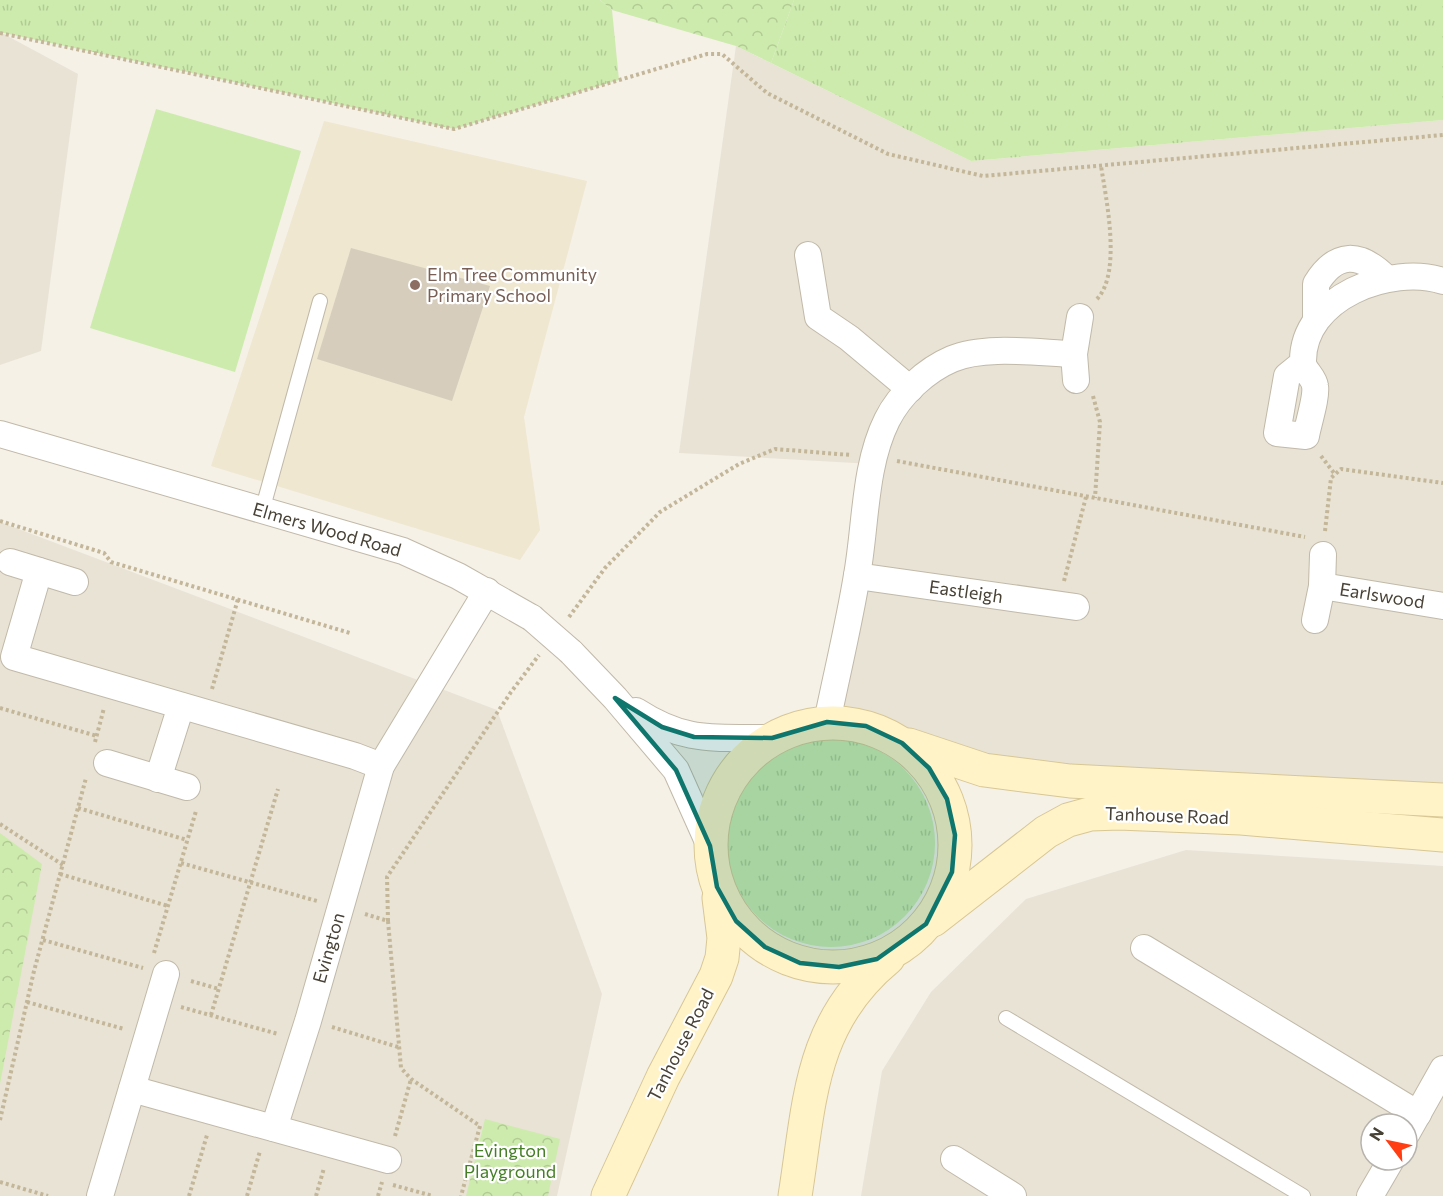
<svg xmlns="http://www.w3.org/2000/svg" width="1443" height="1196" font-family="Commissioner,sans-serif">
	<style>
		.residential { fill: #e9e3d5; fill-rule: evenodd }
		.education { fill: #efe7d0 }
		.grass { fill: url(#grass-tufts) }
		.forest { fill: url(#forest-crowns) }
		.pitch { fill: #cdebad }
		.building { fill: #d7cdbc }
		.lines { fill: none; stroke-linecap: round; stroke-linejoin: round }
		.lane-casing { stroke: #c1b9a9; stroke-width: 16 }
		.street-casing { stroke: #c1b9a9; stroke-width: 28 }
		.secondary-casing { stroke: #d8c794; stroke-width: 35 }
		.path { stroke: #c3b699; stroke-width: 4; stroke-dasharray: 3 3; stroke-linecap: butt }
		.lane { stroke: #fff; stroke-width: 14 }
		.street { stroke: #fff; stroke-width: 26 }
		.secondary { stroke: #fff3c7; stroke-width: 33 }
		.street-bridge-casing { stroke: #c1b9a9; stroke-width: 28; stroke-linecap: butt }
		.street-bridge { stroke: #fff; stroke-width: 26 }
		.marked { fill: #0f766e; fill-opacity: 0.2; stroke: #0f766e; stroke-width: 4.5; stroke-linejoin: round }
		.education-dot { fill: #8d6e63; stroke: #fff; stroke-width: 2 }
		.labels { text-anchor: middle; stroke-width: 4.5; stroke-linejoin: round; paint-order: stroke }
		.education-label { font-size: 18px; fill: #785e54; stroke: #fff; text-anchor: start }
		.street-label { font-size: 18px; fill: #484135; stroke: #fff }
		.park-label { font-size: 18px; fill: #447e25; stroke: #fff }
	</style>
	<defs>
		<pattern id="grass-tufts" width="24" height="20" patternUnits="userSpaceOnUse" patternTransform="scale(1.5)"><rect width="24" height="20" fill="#cdebad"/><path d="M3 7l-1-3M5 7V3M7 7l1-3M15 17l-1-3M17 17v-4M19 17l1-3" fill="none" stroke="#b2cb95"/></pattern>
		<pattern id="forest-crowns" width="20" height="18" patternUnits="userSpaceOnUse" patternTransform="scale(1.5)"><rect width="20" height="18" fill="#cdebad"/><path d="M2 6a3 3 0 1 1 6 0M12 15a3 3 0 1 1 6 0" fill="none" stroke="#b2cb95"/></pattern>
	</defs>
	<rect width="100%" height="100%" fill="#f5f1e7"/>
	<!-- residential -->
	<g class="residential">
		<polygon points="0,32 78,74 41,351 0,365"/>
		<polygon points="736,46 971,161 1443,120 1443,800 1186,786 902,743 827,722 872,464 679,453"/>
		<polygon points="0,522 497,710 602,994 557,1196 0,1196"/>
		<path d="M1186,850L1443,866V1196H861L882,1071L931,992L1026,899ZM1371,1124H1407V1160H1371Z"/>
	</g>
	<!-- education -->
	<polygon class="education" points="324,121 587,181 524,417 540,530 520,560 211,466"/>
	<!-- grass -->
	<g class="grass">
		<polygon points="0,0 600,0 612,10 619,80 454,129 4,33 0,32"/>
		<polygon points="794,0 1443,0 1443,120 971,161 771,63"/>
		<circle cx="831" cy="843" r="104"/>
	</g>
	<!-- forest -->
	<g class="forest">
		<polygon points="600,0 794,0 771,63 736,46 612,10"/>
		<polygon points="0,833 42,864 0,1084"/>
		<polygon points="485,1119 560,1139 548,1196 466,1196"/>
	</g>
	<!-- pitch -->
	<polygon class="pitch" points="156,109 301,151 235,372 90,328"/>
	<!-- building -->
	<polygon class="building" points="351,248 490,286 452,401 317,359"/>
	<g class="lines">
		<defs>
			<g id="lane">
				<polyline points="262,511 320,301"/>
				<polyline points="1006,1018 1303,1196"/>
			</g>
			<g id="street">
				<polyline points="808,255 818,317 849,338 910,389"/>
				<path d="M1316,319V284C1336,251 1360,252 1386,278"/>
				<path d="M1303,363L1287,376L1277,433L1306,436C1308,424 1317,397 1315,386C1314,377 1303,370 1303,362C1302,297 1391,264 1443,281"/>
				<polyline points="1076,380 1074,354 1080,317"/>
				<polyline points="0,434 403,551 458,576 532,618"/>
				<polyline points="10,562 75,582"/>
				<polyline points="39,571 14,657 355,756 381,766"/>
				<polyline points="857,576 1076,607"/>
				<polyline points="1322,586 1443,606"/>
				<polyline points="1315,620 1322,586 1323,555"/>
				<polyline points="571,652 615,698 676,770 710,846"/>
				<path d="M636,711C687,744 714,737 772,738"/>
				<path d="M827,722C837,673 849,624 857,575C866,525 864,466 887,420C900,394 926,370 952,359C984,345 1039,353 1074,354"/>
				<polyline points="107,763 187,787"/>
				<polyline points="158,779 181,706"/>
				<polyline points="1144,948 1418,1114"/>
				<polyline points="132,1089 388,1160"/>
				<polyline points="274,1128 308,1021 381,766 487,591"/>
				<polyline points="1407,1133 1443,1069"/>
				<polyline points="954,1159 1013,1196"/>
				<polyline points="100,1196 166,974"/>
				<polyline points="1370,1196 1391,1160"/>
			</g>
			<g id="secondary">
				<circle cx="833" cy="845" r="122"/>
				<polyline points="909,745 984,770 1070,781 1443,800"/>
				<polyline points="933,920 1046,832 1068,820 1090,814 1119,813 1241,818 1443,835"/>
				<polyline points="608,1196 663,1077 716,976 722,958 724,938 719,898"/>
				<path d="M795,1196C810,1102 809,1023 888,958"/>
			</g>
		</defs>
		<!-- lane casing -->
		<use href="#lane" class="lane-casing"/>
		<!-- street casing -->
		<use href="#street" class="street-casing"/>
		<!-- secondary casing -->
		<use href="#secondary" class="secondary-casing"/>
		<!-- path -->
		<g class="path">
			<polyline points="0,33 454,129 707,54 722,54 767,93 888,154 983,176 1443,135"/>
			<path d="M1097,299C1122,273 1106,198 1101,166"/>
			<polyline points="1093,396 1100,422 1095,498"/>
			<polyline points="1321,456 1334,473"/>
			<polyline points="897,461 1305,537"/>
			<polyline points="0,521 104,553 111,562 350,633"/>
			<polyline points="1325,531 1331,478 1341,469 1443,483"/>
			<polyline points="1064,581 1086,497"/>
			<polyline points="569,617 605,568 660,512 739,464 775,449 851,455"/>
			<polyline points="212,689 238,599"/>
			<polyline points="0,708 97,736"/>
			<polyline points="95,742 104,708"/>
			<polyline points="78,808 187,840"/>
			<polyline points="0,824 63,865"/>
			<polyline points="181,863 317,901"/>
			<polyline points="60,874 168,906"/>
			<polyline points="365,914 388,921 387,877 511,692 539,655"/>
			<polyline points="388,921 401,1068 411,1079 480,1126 461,1196"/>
			<polyline points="43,940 143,968"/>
			<polyline points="154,953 196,811"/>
			<polyline points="191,981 219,989"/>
			<polyline points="27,1002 124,1029"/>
			<polyline points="181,1007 278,1034"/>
			<polyline points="211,1015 278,789"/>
			<polyline points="332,1027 398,1047"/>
			<polyline points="0,1120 34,971 86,778"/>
			<polyline points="395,1136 411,1079"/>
			<polyline points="0,1182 48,1196"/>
			<polyline points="393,1185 433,1196"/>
			<polyline points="189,1196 207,1135"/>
			<polyline points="247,1196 260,1151"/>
			<polyline points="316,1196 324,1168"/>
			<polyline points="378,1196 382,1182"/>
		</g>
		<!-- lane -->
		<use href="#lane" class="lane"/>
		<!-- street -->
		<use href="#street" class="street"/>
		<!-- secondary -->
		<use href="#secondary" class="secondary"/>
		<defs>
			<polyline id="street-bridge" points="532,618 571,652"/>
		</defs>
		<!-- street-bridge casing -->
		<use href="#street-bridge" class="street-bridge-casing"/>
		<!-- street-bridge -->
		<use href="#street-bridge" class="street-bridge"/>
	</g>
	<!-- marked area -->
	<path class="marked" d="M615,698L662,727L694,737L772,738L827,722L866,726L902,743L929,768L947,799L955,835L952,872L926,924L877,959L839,967L800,963L765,947L736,921L717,887L710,846L676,770Z"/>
	<!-- markers -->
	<circle class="education-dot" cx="415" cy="285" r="6"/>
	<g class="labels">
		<!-- education labels -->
		<g class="education-label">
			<text x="427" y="281">Elm Tree Community<tspan x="427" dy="21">Primary School</tspan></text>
		</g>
		<!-- street labels -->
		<g class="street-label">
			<text transform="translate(327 530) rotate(16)" y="6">Elmers Wood Road</text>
			<text transform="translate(966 592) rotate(8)" y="6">Eastleigh</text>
			<text transform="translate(1382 596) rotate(9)" y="6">Earlswood</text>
			<text transform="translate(1167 816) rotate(2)" y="6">Tanhouse Road</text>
			<text transform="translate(329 948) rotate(-74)" y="6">Evington</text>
			<text transform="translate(681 1045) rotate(-63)" y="6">Tanhouse Road</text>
		</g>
		<!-- park labels -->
		<g class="park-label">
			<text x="510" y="1157">Evington<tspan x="510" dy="21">Playground</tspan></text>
		</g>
	</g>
	<!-- north arrow -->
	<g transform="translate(1389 1142) rotate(302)"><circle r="28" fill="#ffffff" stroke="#b6b3ae" stroke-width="1.5"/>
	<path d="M0-4.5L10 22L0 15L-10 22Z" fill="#ff3e14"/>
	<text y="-9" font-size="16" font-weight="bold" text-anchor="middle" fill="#484135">N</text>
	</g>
</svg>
